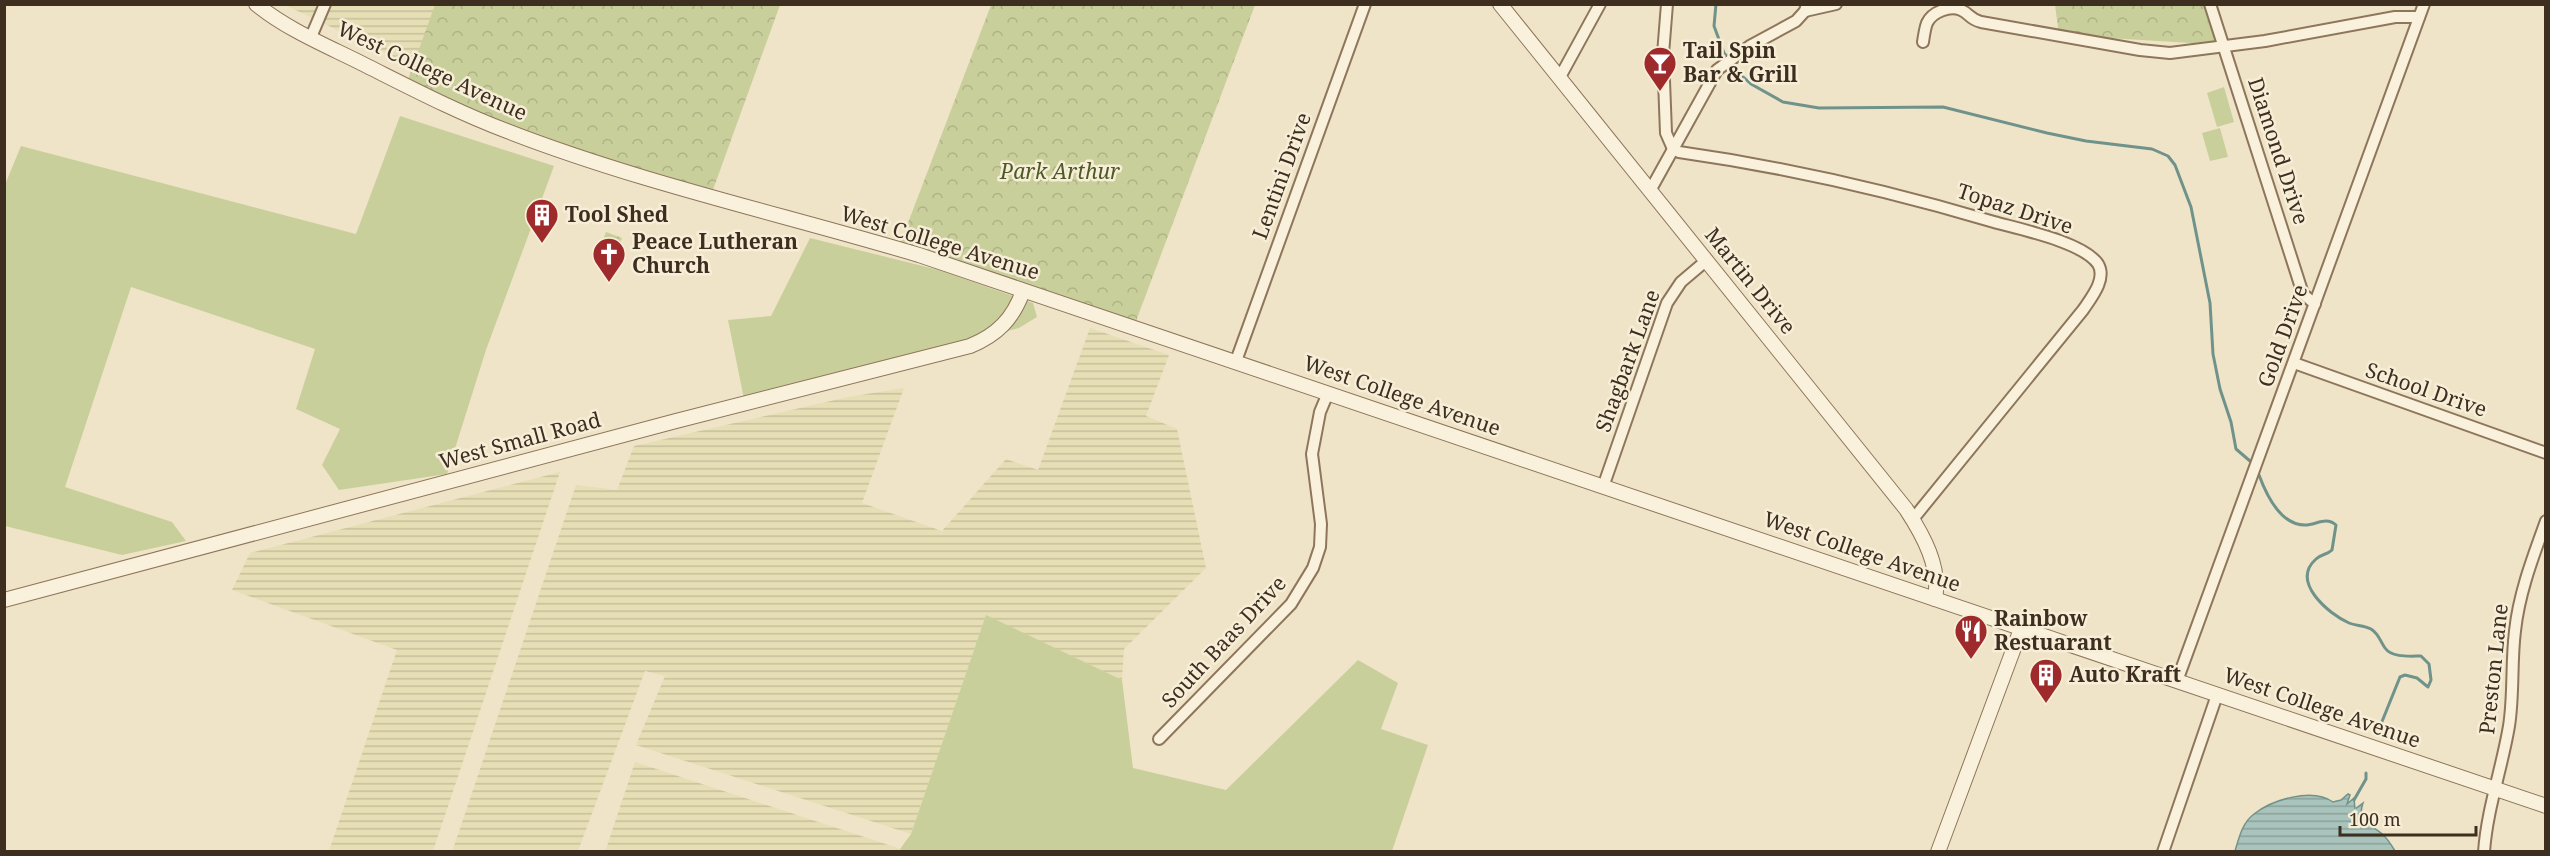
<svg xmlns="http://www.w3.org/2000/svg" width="2550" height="856" font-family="'Noto Serif',serif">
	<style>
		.farmland { fill: url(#farmland-rules) }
		.green { fill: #c9cf9b }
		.park { fill: url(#park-crowns) }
		.water { fill: url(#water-rules); stroke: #6f938a; stroke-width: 1.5 }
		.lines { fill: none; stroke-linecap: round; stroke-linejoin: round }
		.stream { stroke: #6f938a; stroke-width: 3 }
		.minor-casing { stroke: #8d765c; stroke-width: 14 }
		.tertiary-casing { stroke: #8d765c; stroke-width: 16 }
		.minor { stroke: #faf1dc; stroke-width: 10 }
		.tertiary { stroke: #faf1dc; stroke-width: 14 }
		.labels { text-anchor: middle; stroke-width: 5; stroke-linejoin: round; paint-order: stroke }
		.poi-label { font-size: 21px; font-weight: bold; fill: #3d2e20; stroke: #f7eed8; text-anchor: start }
		.street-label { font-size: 21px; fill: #3d2e20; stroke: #f7eed8 }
		.park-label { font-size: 21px; font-style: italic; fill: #4d5a26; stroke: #f7eed8 }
	</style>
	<defs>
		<pattern id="farmland-rules" width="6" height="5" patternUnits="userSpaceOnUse" patternTransform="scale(1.5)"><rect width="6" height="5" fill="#e6deb5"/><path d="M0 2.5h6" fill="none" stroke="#c6bf9b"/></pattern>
		<pattern id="park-crowns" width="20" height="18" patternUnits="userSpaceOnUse" patternTransform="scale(1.5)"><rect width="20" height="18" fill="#c9cf9b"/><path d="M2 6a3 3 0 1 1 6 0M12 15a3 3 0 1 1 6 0" fill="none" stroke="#aeb285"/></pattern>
		<pattern id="water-rules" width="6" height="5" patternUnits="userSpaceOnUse" patternTransform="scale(1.5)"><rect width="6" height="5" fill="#a9c4bc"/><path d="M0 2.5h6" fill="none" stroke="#8ba098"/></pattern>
	</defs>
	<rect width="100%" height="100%" fill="#f0e4c8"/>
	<!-- farmland -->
	<g class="farmland">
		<polygon points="285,5 436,5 413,66"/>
		<polygon points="1090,328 1169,355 1146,416 1177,429 1206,568 1124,649 1122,680 986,616 911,834 636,745 665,676 645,671 578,851 452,852 576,485 617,490 634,446 848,397 904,388 862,503 942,531 1006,459 1038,470"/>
		<polygon points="560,472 433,851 329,851 397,650 232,590 250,553"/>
		<polygon points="635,762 907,851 605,852"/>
	</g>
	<!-- green -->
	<g class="green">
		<polygon points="2224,87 2234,122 2217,127 2207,93"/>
		<polygon points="400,116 554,166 486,350 447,474 339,490 322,465 340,429 296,409 315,349 131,287 65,487 172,522 186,541 122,555 5,526 4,187 21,146 356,234"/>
		<polygon points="2220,128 2228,157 2210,161 2202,133"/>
		<polygon points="810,238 939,270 1033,303 1037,317 1019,328 744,399 728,320 771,316"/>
		<polygon points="986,615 1122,680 1133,768 1226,790 1358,660 1398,683 1381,729 1428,745 1392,851 906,852 900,849 911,834"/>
	</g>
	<!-- park -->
	<g class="park">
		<polygon points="435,5 780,5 710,198 406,85"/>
		<polygon points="991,5 1255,5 1133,329 898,249"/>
		<polygon points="2055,5 2210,5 2223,45 2059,35"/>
		<polygon points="606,232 622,238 611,266 595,261"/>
	</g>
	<!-- water -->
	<path class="water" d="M2348,794L2350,795L2347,804L2354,798L2355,809L2363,803C2356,824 2371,823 2383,835C2388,839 2392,846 2395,851H2235C2239,838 2242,823 2254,814C2272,800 2312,787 2333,802L2341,800Z"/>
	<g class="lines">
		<!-- stream -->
		<g class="stream">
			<polyline points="1716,4 1714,26 1724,53 1741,75 1751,84 1783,102 1819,108 1943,107 2047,133 2086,141 2152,149 2168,156 2175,165 2191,207 2210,303 2213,354 2220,389 2231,422 2236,449 2250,461"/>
			<path d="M2259,475C2266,494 2280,525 2305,525C2316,525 2326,516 2336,525L2332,550C2327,555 2321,554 2316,559C2290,582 2329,614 2349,623C2356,626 2364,625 2371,629C2379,634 2380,641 2385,648C2392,658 2410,656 2421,656L2429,664L2431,680L2428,687L2417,678L2405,675L2400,677L2381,724"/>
			<polyline points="2354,800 2366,779 2366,773"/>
		</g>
		<defs>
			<g id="minor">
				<path d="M1667,4L1663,54L1666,133L1673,149L1679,152C1785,167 1890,191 1994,222C2019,229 2083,242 2098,264C2107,279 2091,298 2083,310L1913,519"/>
				<polyline points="2210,4 2303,294 2315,304"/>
				<polyline points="1805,11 1836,4"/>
				<polyline points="311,37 325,4"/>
				<path d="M1923,42C1924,35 1925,28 1927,23C1932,12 1950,5 1961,10C1969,13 1969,19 1981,22L2140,50L2170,53L2265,41L2395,17H2419"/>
				<polyline points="1560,77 1600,4"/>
				<polyline points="1651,189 1717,70 1750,46 1796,21 1805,11 1807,4"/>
				<polyline points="1236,361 1365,4"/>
				<polyline points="2294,363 2546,453"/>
				<polyline points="1603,487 1667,303 1681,282 1707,260"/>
				<polyline points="2177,681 2424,4"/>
				<polyline points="1159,739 1291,604 1313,568 1320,547 1321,524 1312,454 1320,412 1328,393"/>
				<polyline points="2163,852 2217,695"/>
				<path d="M2484,852C2487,809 2502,768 2509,726C2514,694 2511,663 2515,631C2519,593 2533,557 2546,521"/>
			</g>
			<g id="tertiary">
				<path d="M256,4C289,31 330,47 367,66C413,89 459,113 507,131C641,183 782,214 919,255L2546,806"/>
				<path d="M1500,4L1906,509C1923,535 1941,567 1935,599"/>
				<path d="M4,600L676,421L970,346C997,335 1013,319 1023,291"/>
				<polyline points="1938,852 2021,629"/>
			</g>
		</defs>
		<!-- minor casing -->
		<use href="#minor" class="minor-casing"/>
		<!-- tertiary casing -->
		<use href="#tertiary" class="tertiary-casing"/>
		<!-- minor -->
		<use href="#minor" class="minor"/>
		<!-- tertiary -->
		<use href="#tertiary" class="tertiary"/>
	</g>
	<!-- icons -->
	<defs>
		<symbol id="bar-pin" viewBox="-11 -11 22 30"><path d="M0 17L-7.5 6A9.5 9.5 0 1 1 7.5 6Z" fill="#9e2a2b" stroke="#f7eed8"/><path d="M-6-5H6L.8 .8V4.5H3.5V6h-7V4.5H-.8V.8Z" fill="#fff"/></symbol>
		<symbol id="building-pin" viewBox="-11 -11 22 30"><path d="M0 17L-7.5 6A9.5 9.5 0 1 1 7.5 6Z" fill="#9e2a2b" stroke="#f7eed8"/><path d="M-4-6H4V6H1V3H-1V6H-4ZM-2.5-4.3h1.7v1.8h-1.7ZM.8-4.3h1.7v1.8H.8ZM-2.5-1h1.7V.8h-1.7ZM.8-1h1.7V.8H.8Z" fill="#fff"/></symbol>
		<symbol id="church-pin" viewBox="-11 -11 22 30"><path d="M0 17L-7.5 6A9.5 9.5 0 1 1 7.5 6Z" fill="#9e2a2b" stroke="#f7eed8"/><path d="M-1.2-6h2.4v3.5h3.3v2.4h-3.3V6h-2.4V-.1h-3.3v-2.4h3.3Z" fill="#fff"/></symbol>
		<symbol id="restaurant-pin" viewBox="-11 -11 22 30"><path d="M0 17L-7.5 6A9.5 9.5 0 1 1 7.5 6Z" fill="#9e2a2b" stroke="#f7eed8"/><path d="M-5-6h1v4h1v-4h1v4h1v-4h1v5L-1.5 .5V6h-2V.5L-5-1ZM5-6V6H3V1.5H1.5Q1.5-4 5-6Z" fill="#fff"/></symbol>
	</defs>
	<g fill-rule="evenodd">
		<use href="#bar-pin" x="1641" y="44" width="38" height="52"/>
		<use href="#building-pin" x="523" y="196" width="38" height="52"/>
		<use href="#church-pin" x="590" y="235" width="38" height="52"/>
		<use href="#restaurant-pin" x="1952" y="612" width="38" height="52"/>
		<use href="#building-pin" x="2027" y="656" width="38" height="52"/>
	</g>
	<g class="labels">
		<!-- poi labels -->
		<g class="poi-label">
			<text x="1683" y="58">Tail Spin<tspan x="1683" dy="24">Bar &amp; Grill</tspan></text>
			<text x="565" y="222">Tool Shed</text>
			<text x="632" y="249">Peace Lutheran<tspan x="632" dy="24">Church</tspan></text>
			<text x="1994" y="626">Rainbow<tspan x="1994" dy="24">Restuarant</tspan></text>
			<text x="2069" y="682">Auto Kraft</text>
		</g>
		<!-- street labels -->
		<g class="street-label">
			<text transform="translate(432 71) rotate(25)" y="7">West College Avenue</text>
			<text transform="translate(2278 151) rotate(72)" y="7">Diamond Drive</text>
			<text transform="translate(1282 176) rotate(-70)" y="7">Lentini Drive</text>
			<text transform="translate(2015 209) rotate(18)" y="7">Topaz Drive</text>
			<text transform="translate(940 243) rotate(17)" y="7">West College Avenue</text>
			<text transform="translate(1750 281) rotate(51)" y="7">Martin Drive</text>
			<text transform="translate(2283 336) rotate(-70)" y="7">Gold Drive</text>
			<text transform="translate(1628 361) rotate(-70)" y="7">Shagbark Lane</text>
			<text transform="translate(2426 390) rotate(19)" y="7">School Drive</text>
			<text transform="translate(1402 396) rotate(19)" y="7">West College Avenue</text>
			<text transform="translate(520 441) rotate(-15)" y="7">West Small Road</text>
			<text transform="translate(1862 552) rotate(19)" y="7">West College Avenue</text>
			<text transform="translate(1224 642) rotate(-47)" y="7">South Baas Drive</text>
			<text transform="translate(2494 669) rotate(-84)" y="7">Preston Lane</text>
			<text transform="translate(2322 708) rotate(19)" y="7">West College Avenue</text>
		</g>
		<!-- park labels -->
		<g class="park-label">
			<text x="1060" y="179">Park Arthur</text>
		</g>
	</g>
	<!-- border -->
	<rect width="2550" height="856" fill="none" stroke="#3d2e20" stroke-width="12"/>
	<!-- scale -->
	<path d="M2340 826v9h136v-9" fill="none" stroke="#3d2e20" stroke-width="3"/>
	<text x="2349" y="826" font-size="18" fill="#3d2e20" stroke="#f7eed8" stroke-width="4.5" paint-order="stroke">100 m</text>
</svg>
